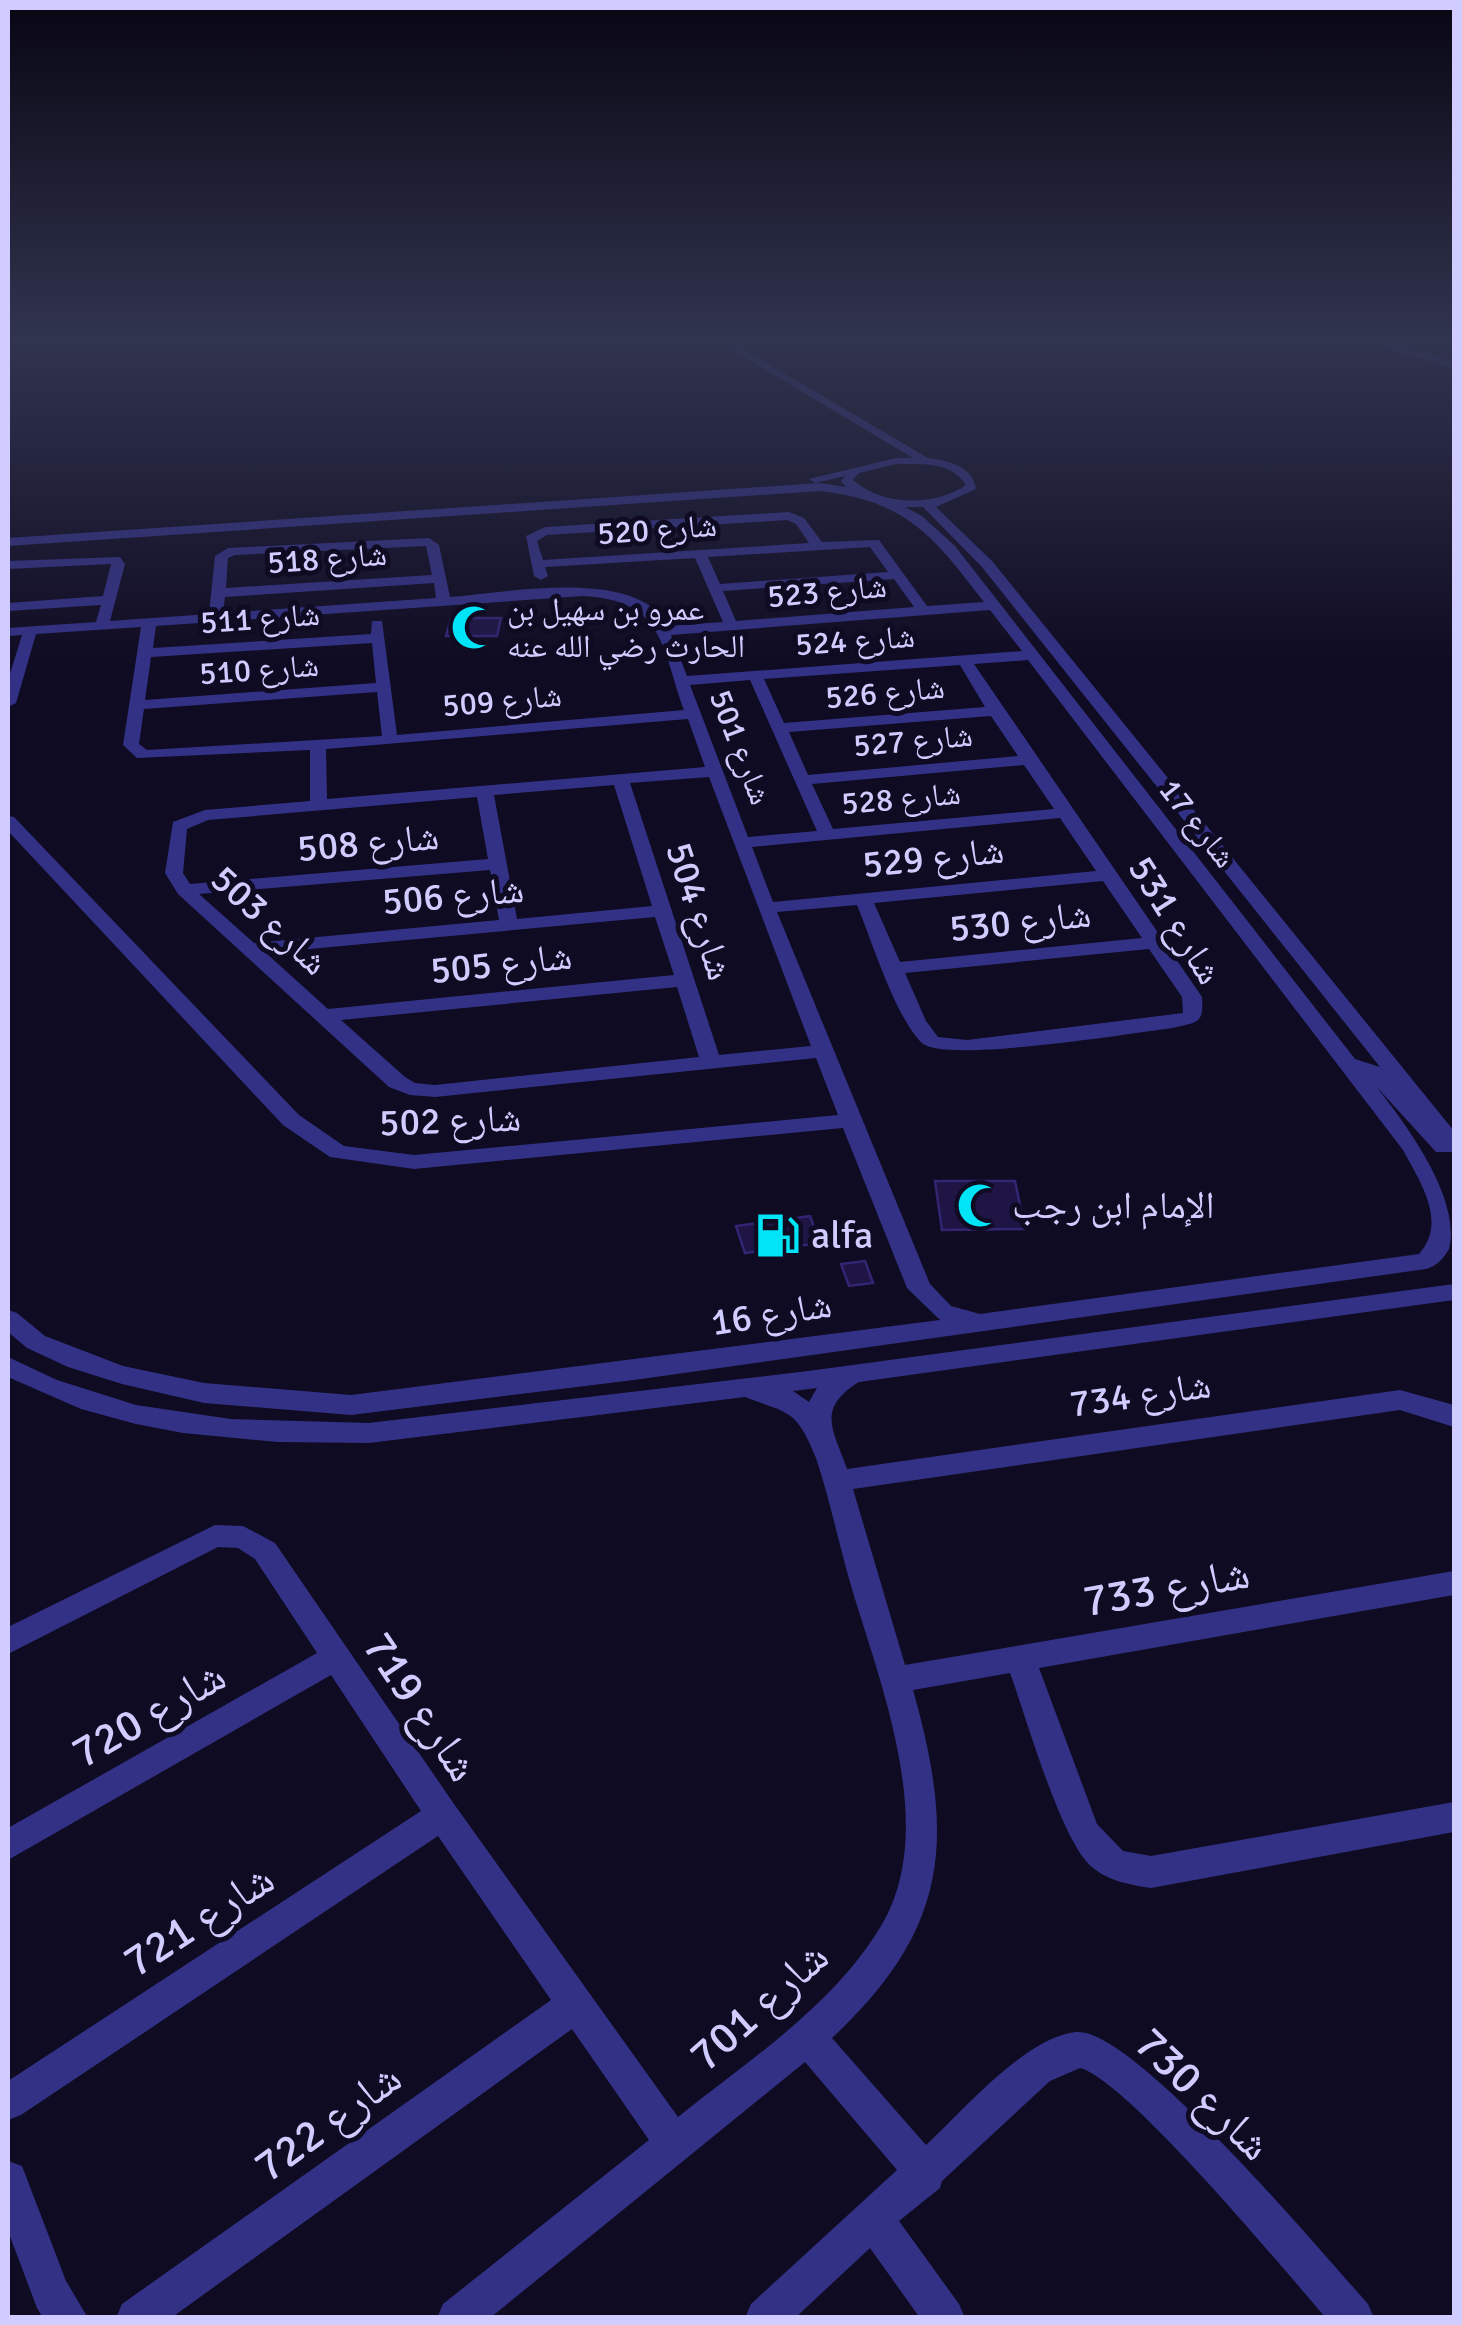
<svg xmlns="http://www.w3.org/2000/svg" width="1462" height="2325" font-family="Signika,'Noto Naskh Arabic',sans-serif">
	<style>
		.building { fill: #1e1545; stroke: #332573; stroke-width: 2.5 }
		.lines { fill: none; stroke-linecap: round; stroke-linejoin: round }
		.minor { fill: #333186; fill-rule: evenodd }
		.labels { text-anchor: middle; stroke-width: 10; stroke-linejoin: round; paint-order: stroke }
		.far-street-label { font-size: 32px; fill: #d1ccff; stroke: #0f0b22 }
		.far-poi-label { font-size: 32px; fill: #d1ccff; stroke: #0f0b22; text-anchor: start }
		.street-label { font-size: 38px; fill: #d1ccff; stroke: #0f0b22 }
		.poi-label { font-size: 38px; fill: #d1ccff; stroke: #0f0b22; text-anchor: start }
		.near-street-label { font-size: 45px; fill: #d1ccff; stroke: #0f0b22 }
	</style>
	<rect width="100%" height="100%" fill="#0f0b22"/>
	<!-- building -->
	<g class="building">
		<polygon points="451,618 501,618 497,636 446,636"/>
		<polygon points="935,1181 1015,1181 1025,1229 942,1230"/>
		<polygon points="810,1216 820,1243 745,1253 736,1226"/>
		<polygon points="865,1261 873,1283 849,1286 841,1264"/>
	</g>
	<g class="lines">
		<!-- minor -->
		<g class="minor">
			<path d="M714,339H726L928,458C949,461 973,466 976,489L936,507L992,561L1454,1131V1152H1436L1375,1085C1405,1123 1462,1198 1449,1249C1443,1259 1437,1266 1426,1269L634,1380L351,1415L204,1403L122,1384L68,1367L27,1348L8,1332V1310L17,1313L45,1336L123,1366L204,1383L351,1395L940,1320L907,1288L843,1128L414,1169L330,1157L283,1125L8,831V816L14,817L299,1115L344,1146L414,1155L838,1115L816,1058L435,1097L410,1095L389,1087L178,894L165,873L173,822L205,810L310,801V750L137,758L123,745L141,627L36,634L16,703L8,707V680L22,635L8,636V628L96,622L101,605L8,611V603L103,596L111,564L8,569V561L120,557L125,564L110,621L209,614L215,556L228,548L429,538L439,545L450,597C506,593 637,566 668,626L723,622L695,558L545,567L548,576L541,580L534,576L526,536L545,527L789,512L804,518L822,542L879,540L927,606L984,602C933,536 907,501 820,491L8,546V538L820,483L846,487L841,481L845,476L815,483L809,479L896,458H913ZM896,464C920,464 952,461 966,485C934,507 882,506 853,480L859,473ZM905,507H923L982,567L1380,1067L1355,1059L955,546L922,516ZM787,520L796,524L809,543L543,560L537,541L547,535ZM426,546L432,575L226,588L228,558L235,555ZM870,547L888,572L720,584L708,557ZM894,579L914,607L736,621L723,591ZM434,583L436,598L223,613L225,597ZM583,596C664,600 661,646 684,710L397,735L382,621H372L371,634L153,648L156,626ZM990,610L1022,651L687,676L671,635ZM372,643L376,683L145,700L151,657ZM1028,660L1403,1150C1420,1182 1448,1222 1419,1254L980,1314L951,1306L930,1284L777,912L857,905C872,941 895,1017 922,1043C944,1064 1133,1033 1172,1028C1197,1022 1204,1025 1202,997L974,664ZM960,665L985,707L784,723L764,679ZM750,680L817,831L748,837L690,685ZM377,692L382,736L147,750L139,744L144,709ZM991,716L1018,756L808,775L789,732ZM688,719L705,767L327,799L326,749ZM1024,765L1054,809L833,829L812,784ZM709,777L811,1046L719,1055L630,783ZM614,785L652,906L517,919L494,795ZM477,797L488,859L190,884L183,873L187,829L208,820ZM1060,818L1096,871L773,902L752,847ZM490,870L499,920L254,943L199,894ZM1103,881L1142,938L900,962L874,903ZM655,917L674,975L328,1009L266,953ZM1149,949L1182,997L1183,1013L967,1040L938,1037L926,1021L905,973ZM677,987L699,1057L435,1085L415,1083L405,1077L341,1020Z"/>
			<path d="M1377,339C1394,339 1434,356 1454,362V368L1391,350Z"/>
			<path d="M1454,1284V1300L859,1382C815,1409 834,1431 847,1469L1400,1390L1454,1405V1427L1400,1410L853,1489L905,1665L1454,1571V1595L1039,1668L1097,1824L1123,1851L1151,1856L1454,1802V1832L1151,1888C1131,1885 1108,1881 1092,1867C1061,1842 1026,1716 1010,1673L913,1690C955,1839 950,1928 832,2038L926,2145C964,2110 1024,2038 1076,2032C1132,2026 1325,2256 1368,2304L1374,2318H1326C1285,2271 1127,2080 1080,2068L1050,2081L942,2181L940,2188L899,2221L959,2304L965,2318H920L870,2248L795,2318H745L751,2304L897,2170L805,2062L490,2318H437L443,2304L649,2140L572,2029L171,2318H116L122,2304L551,2000L438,1836L21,2115L8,2120V2081L421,1811L331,1675L8,1860V1828L317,1653L255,1559L238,1548L218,1547L8,1654V1627L215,1525L243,1526L275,1543L454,1804L678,2117C749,2060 833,2006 881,1926C939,1830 881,1686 852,1589C839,1545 830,1500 816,1458C796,1409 790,1414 745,1397L369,1443L278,1442L183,1433L136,1424L81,1409L8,1377V1357L57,1380L136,1405L231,1419L369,1423L808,1371ZM817,1388L809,1402L793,1391Z"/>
			<polygon points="8,2161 22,2166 66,2281 88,2318 43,2318 37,2308 8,2231"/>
		</g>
	</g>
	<!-- sky -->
	<linearGradient id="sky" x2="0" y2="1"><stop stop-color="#080613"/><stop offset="0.51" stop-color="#31344f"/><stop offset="1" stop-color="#31344f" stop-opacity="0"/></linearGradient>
	<rect width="1462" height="665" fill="url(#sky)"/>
	<!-- icons -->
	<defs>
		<symbol id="mosque-bare" viewBox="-9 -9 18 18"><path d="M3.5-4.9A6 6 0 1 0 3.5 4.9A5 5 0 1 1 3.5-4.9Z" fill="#00e4f7" stroke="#0f0b22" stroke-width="2.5" paint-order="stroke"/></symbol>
		<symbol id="fuel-bare" viewBox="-9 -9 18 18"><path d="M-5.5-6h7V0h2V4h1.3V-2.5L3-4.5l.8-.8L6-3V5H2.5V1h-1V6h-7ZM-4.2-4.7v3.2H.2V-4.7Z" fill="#00e4f7" stroke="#0f0b22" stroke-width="2.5" paint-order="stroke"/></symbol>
	</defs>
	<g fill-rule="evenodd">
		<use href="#mosque-bare" x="442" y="596" width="63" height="63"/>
		<use href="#mosque-bare" x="948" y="1174" width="63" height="63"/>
		<use href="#fuel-bare" x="746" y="1204" width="63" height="63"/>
	</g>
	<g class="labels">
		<!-- far-street labels -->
		<g class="far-street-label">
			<text transform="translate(657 529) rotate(-4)" y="11">شارع 520</text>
			<text transform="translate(327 558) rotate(-4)" y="11">شارع 518</text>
			<text transform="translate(827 591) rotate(-5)" y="11">شارع 523</text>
			<text transform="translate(260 618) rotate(-4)" y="11">شارع 511</text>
			<text transform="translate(855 640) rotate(-4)" y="11">شارع 524</text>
			<text transform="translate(259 669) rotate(-4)" y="11">شارع 510</text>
			<text transform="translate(885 692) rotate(-5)" y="11">شارع 526</text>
			<text transform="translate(502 700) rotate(-5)" y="11">شارع 509</text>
			<text transform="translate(913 740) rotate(-5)" y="11">شارع 527</text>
			<text transform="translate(741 747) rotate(69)" y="11">شارع 501</text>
			<text transform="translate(901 798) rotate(-5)" y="11">شارع 528</text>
			<text transform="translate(1198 823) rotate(52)" y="11">شارع 17</text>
		</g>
		<!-- far-poi labels -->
		<g class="far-poi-label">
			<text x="507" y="620">عمرو بن سهيل بن<tspan x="507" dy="37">الحارث رضي الله عنه</tspan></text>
		</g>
		<!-- street labels -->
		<g class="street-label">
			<text transform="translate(368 842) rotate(-5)" y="13">شارع 508</text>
			<text transform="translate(933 857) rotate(-6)" y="13">شارع 529</text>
			<text transform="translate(453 895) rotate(-5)" y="13">شارع 506</text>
			<text transform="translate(700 911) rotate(72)" y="13">شارع 504</text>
			<text transform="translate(270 920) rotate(42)" y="13">شارع 503</text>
			<text transform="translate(1176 920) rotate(58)" y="13">شارع 531</text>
			<text transform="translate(1020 921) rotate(-6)" y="13">شارع 530</text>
			<text transform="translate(501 963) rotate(-6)" y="13">شارع 505</text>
			<text transform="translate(450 1120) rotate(-2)" y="13">شارع 502</text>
			<text transform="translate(771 1313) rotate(-9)" y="13">شارع 16</text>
			<text transform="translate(1140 1394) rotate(-8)" y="13">شارع 734</text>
		</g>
		<!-- poi labels -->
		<g class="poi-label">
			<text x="1012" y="1218">الإمام ابن رجب</text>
			<text x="811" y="1248">alfa</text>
		</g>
		<!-- near-street labels -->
		<g class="near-street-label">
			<text transform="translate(1166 1586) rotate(-10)" y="16">شارع 733</text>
			<text transform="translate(422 1706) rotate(56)" y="16">شارع 719</text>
			<text transform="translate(148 1713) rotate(-30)" y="16">شارع 720</text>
			<text transform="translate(198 1919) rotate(-33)" y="16">شارع 721</text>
			<text transform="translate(758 2005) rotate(-42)" y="16">شارع 701</text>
			<text transform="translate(1204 2093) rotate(44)" y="16">شارع 730</text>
			<text transform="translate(327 2121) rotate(-36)" y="16">شارع 722</text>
		</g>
	</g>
	<!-- border -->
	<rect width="1462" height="2325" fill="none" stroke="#d1ccff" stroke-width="20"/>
</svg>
